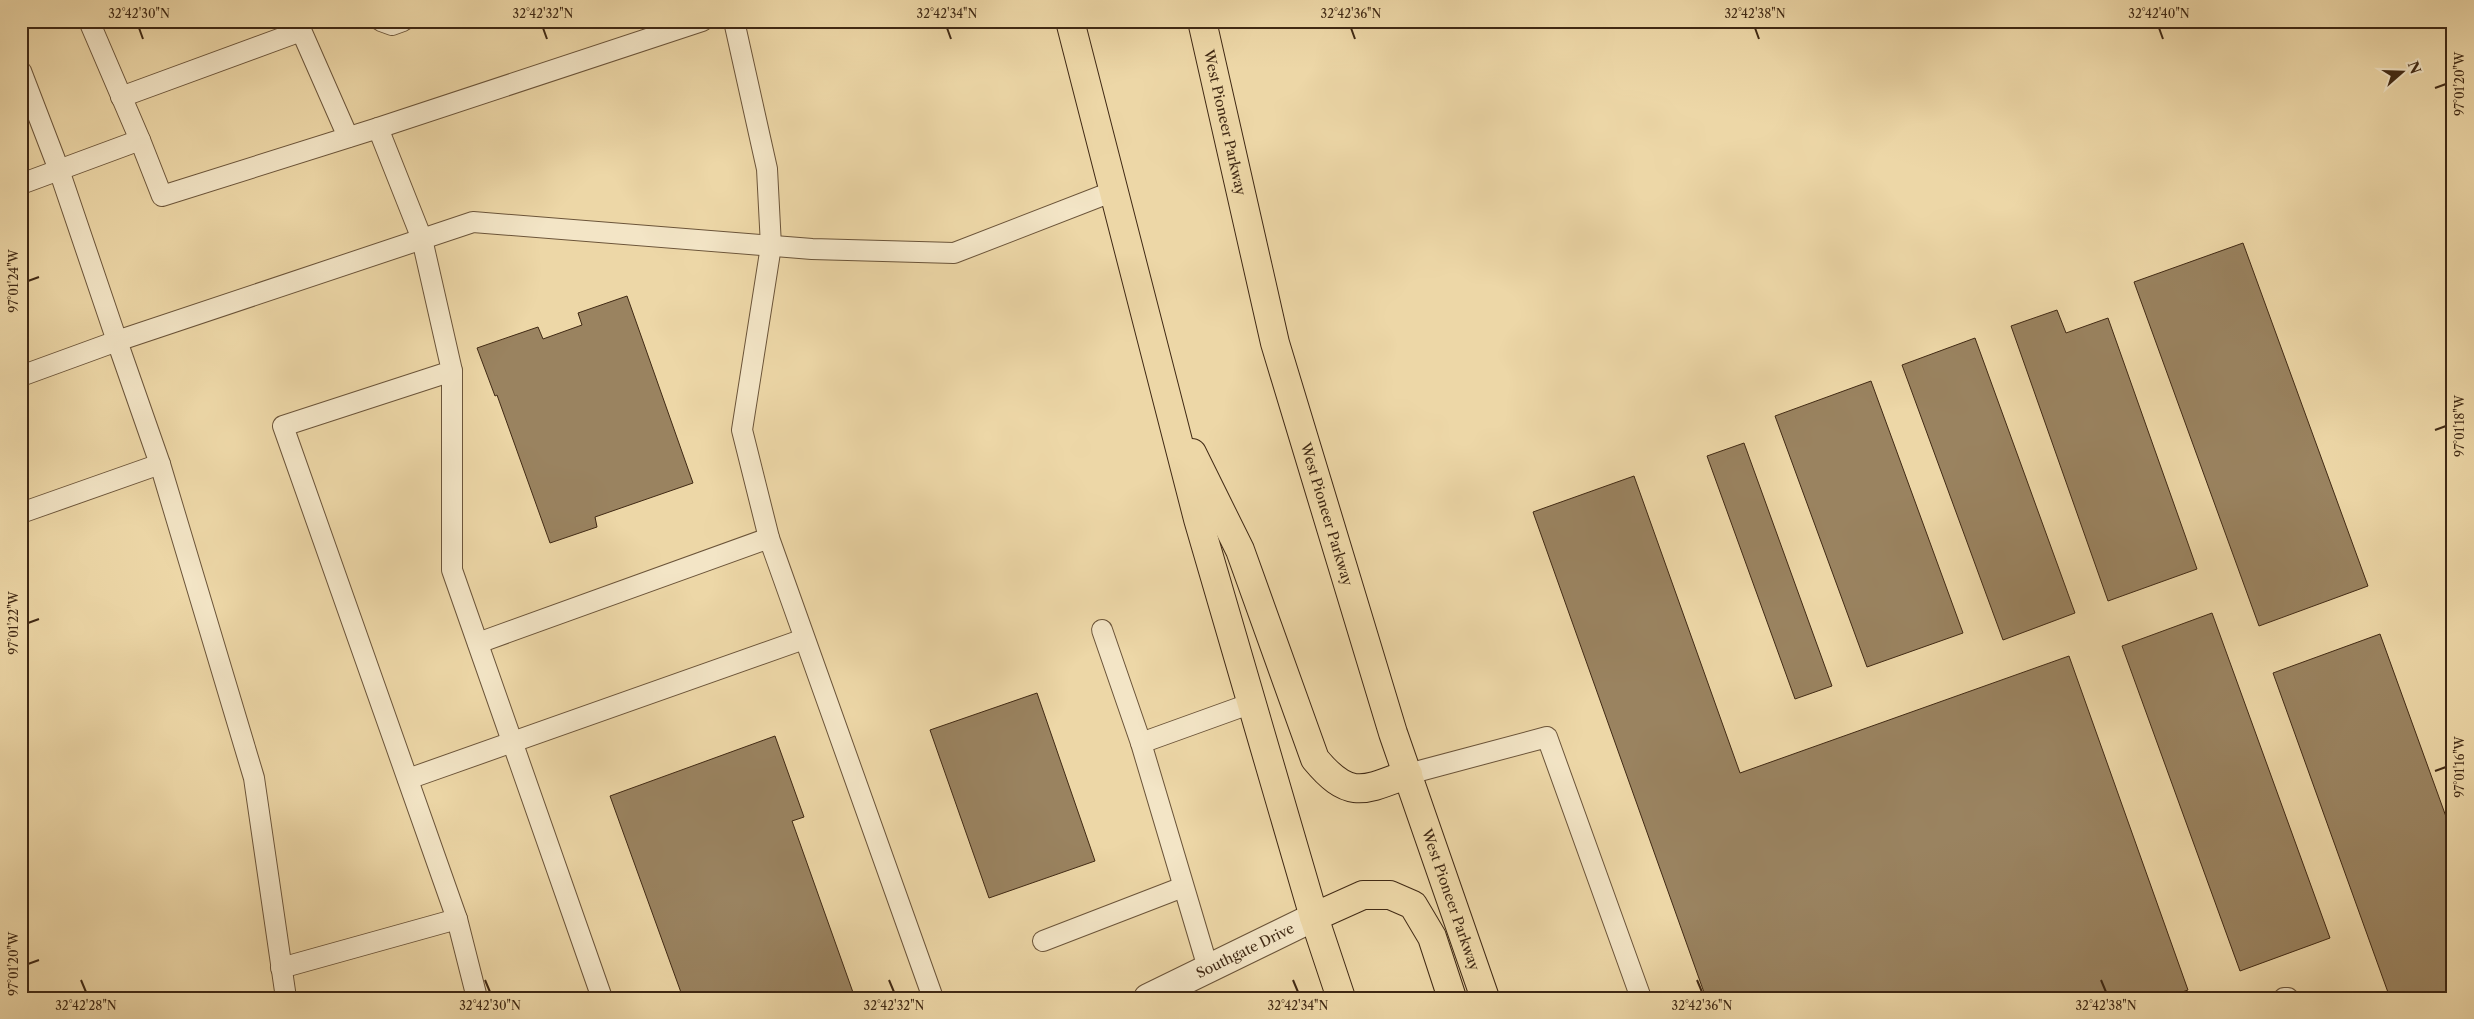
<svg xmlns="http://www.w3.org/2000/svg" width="2474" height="1019" font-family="'Libre Caslon Text',serif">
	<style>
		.building { fill: #9a8360; stroke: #402914 }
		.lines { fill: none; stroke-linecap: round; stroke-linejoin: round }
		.lane-casing { stroke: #6b5439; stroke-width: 22 }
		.street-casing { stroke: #6b5439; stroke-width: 30 }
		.primary-casing { stroke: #402914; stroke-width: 30 }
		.lane { stroke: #f3e5c6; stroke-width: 20 }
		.street { stroke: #f3e5c6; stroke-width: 28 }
		.primary { stroke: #edd7a7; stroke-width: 28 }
		.ticks { fill: none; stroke: #402914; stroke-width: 2 }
		.labels { text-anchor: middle; stroke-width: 5; stroke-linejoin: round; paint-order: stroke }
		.street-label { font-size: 14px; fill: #402914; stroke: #f3e5c6 }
		.neatline { fill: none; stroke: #402914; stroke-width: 2 }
		.ticks-label { font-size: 12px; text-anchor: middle; fill: #402914 }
	</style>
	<rect width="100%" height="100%" fill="#edd7a7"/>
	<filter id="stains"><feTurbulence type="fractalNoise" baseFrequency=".004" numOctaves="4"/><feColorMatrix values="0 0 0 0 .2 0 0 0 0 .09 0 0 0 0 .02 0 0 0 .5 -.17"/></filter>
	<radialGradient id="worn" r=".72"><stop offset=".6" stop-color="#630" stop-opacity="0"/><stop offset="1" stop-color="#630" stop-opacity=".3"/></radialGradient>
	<!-- building -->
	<g class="building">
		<polygon points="2243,243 2368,586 2259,626 2134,282"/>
		<polygon points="627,296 693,483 595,517 597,527 550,543 497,395 495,396 477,348 538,327 543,339 582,325 578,313"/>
		<polygon points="2057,310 2066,333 2108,318 2197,569 2108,601 2011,326"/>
		<polygon points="1975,338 2075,613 2003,640 1902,365"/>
		<polygon points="1871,381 1963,633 1867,667 1775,416"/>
		<polygon points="1744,443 1832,686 1795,699 1707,456"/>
		<polygon points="1634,476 1740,773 2069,656 2188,990 2165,998 1706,998 1533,512"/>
		<polygon points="2212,613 2330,938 2240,971 2122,646"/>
		<polygon points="2380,634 2453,836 2453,998 2390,998 2273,673"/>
		<polygon points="1037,693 1095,861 989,898 930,730"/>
		<polygon points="775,736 804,817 792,821 855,998 683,998 610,796"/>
	</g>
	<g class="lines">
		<defs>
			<g id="lane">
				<polyline points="89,21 140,140"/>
				<polyline points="297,21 348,137"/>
				<polyline points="381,21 392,25 403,21"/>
				<polyline points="734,21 767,169 771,246 742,430 769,538 933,998"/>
				<polyline points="21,71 59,170 117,341 473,222 812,249 954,253 1114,191"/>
				<polyline points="121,97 301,31"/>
				<polyline points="378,128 702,21"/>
				<polyline points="21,184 140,140 162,196 378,128 422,239 452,371 283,426 457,919"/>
				<polyline points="452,371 452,570 602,998"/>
				<polyline points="21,376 117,341 160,464 254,778 286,998"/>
				<polyline points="21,513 160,464"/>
				<polyline points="1102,630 1141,743"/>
				<polyline points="478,643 769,538"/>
				<polyline points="1408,774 1547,737 1641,998"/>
				<polyline points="408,779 804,639"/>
				<polyline points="1043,941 1183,887"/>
				<polyline points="281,968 457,919 477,998"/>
				<polyline points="1208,968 1141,743 1252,703"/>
				<polyline points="2284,998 2288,998"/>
			</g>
			<g id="street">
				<path id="s1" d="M1148,998L1314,917"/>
			</g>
			<g id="primary">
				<polyline points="1070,21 1198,519 1314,917 1341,998"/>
				<path id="s2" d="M1202,21L1275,343L1393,733L1485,998"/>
				<path d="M1192,453L1240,550L1315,759C1349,800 1363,791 1408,774"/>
				<polyline points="1314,917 1363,895 1390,895 1413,905 1432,937 1452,998"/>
			</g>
		</defs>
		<!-- lane casing -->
		<use href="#lane" class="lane-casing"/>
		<!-- street casing -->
		<use href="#street" class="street-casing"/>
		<!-- primary casing -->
		<use href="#primary" class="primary-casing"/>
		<!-- lane -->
		<use href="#lane" class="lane"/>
		<!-- street -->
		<use href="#street" class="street"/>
		<!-- primary -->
		<use href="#primary" class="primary"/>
	</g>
	<!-- ticks -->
	<path class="ticks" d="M139,28L143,39M543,28L547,39M947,28L951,39M1351,28L1355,39M1755,28L1759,39M2159,28L2163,39M2435,88L2446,84M28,281L39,277M2435,430L2446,426M28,623L39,619M2435,771L2446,767M28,964L39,960M81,980L86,992M485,980L490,992M889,980L894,992M1293,980L1298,992M1697,980L1702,992M2101,980L2106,992"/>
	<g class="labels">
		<!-- street labels -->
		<g class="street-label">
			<text dy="5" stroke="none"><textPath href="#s2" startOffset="104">West Pioneer Parkway</textPath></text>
			<text dy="5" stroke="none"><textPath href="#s2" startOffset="509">West Pioneer Parkway</textPath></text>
			<text dy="5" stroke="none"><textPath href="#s2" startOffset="914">West Pioneer Parkway</textPath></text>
			<text dy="5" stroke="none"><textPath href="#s1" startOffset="108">Southgate Drive</textPath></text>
		</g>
	</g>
	<!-- margin -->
	<rect width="2474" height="1019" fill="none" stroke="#edd7a7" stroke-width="55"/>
	<!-- north arrow -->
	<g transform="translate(2402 72) rotate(70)" stroke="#f3e5c6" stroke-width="4" paint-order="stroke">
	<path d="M0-4L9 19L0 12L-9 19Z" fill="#402914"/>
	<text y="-8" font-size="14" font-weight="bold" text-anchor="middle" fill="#402914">N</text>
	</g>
	<rect x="28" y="28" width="2418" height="964" class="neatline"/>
	<g class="ticks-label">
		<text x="139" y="18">32°42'30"N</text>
		<text x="543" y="18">32°42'32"N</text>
		<text x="947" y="18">32°42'34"N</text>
		<text x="1351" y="18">32°42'36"N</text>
		<text x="1755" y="18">32°42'38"N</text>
		<text x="2159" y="18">32°42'40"N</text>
		<text transform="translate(2460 84) rotate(-90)" y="4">97°01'20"W</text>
		<text transform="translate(14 281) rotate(-90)" y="4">97°01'24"W</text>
		<text transform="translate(2460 426) rotate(-90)" y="4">97°01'18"W</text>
		<text transform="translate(14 623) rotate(-90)" y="4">97°01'22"W</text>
		<text transform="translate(2460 767) rotate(-90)" y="4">97°01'16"W</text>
		<text transform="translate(14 964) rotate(-90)" y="4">97°01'20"W</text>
		<text x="86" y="1010">32°42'28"N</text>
		<text x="490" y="1010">32°42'30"N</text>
		<text x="894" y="1010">32°42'32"N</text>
		<text x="1298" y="1010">32°42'34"N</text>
		<text x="1702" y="1010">32°42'36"N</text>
		<text x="2106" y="1010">32°42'38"N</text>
	</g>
	<rect width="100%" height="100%" filter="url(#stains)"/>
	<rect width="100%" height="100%" fill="url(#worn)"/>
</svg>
